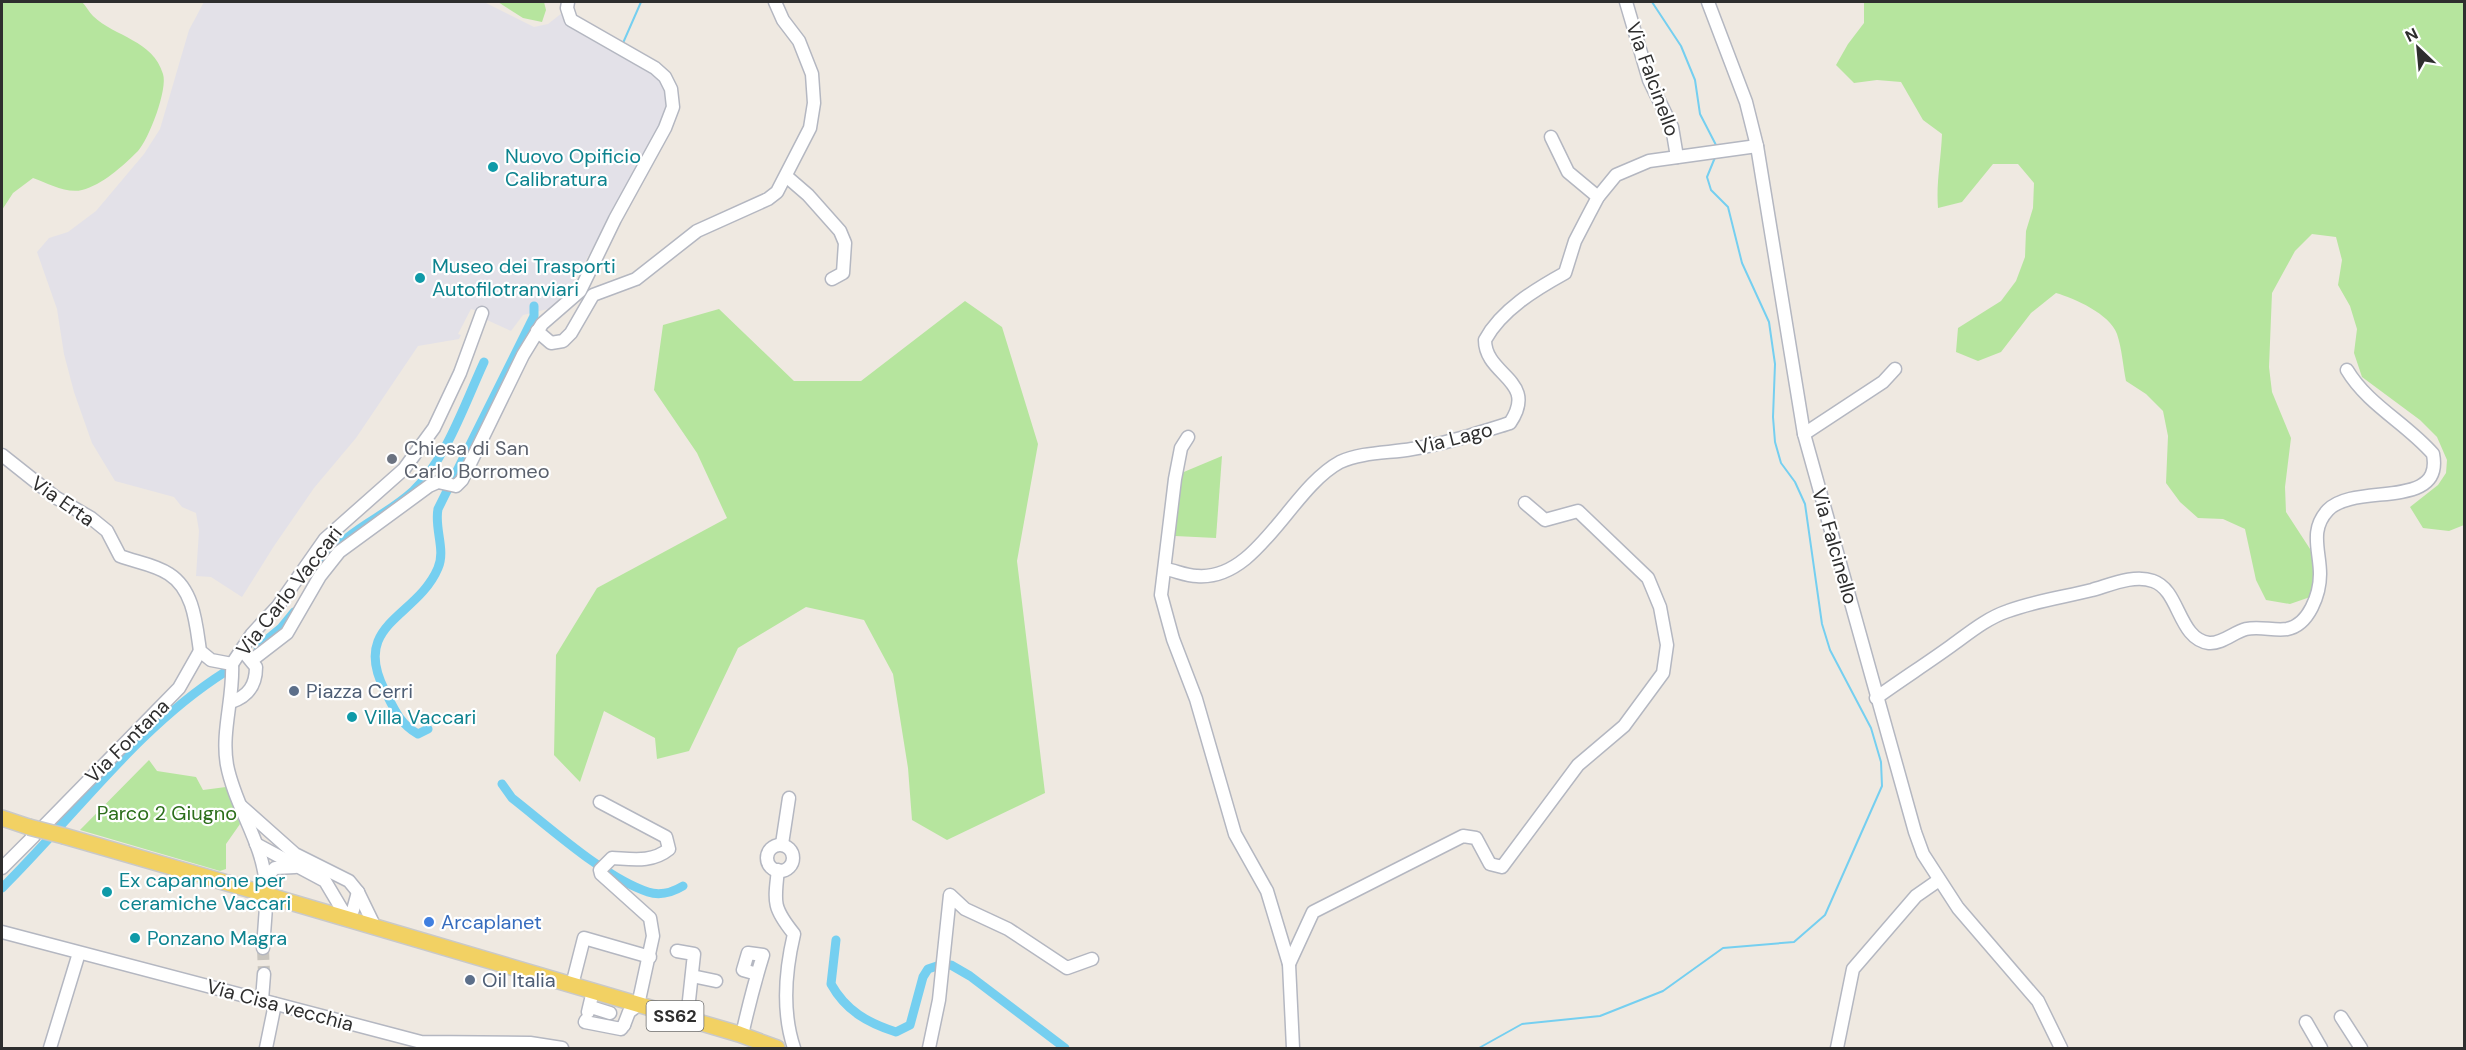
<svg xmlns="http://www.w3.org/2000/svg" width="2466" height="1050" font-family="'DM Sans',sans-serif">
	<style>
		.industrial { fill: #e3e1e8 }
		.green { fill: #b6e59e }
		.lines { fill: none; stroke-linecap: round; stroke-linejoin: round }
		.stream { stroke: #75cff0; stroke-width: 2 }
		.canal { stroke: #75cff0; stroke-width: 9 }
		.minor-tunnel { stroke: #c8c4bd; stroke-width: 12; stroke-dasharray: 12 6; stroke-linecap: butt }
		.minor-casing { stroke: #b4b7c1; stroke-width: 15 }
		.major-casing { stroke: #c9c9c9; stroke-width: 18 }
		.minor { stroke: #fff; stroke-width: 12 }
		.major { stroke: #f2d163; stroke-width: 15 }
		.major-bridge-casing { stroke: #c9c9c9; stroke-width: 18; stroke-linecap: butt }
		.major-bridge { stroke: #f2d163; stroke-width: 15 }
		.culture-dot { fill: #0f9aa8; stroke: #fff; stroke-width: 2 }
		.worship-dot { fill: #6b7280; stroke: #fff; stroke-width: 2 }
		.service-dot { fill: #5c6f8a; stroke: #fff; stroke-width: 2 }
		.shop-dot { fill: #3f7fe0; stroke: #fff; stroke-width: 2 }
		.labels { text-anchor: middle; stroke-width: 4.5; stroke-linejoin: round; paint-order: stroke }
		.shield { fill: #fff; stroke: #6d6d6d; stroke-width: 1.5 }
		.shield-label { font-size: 18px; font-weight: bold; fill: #2e2e2e }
		.street-label { font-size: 20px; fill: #2e2e2e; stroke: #fff }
		.culture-label { font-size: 20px; fill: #0d838f; stroke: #fff; text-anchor: start }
		.worship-label { font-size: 20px; fill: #5b616d; stroke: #fff; text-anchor: start }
		.service-label { font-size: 20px; fill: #4e5e75; stroke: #fff; text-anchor: start }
		.park-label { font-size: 20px; fill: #2c6e1b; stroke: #fff }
		.shop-label { font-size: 20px; fill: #366cbe; stroke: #fff; text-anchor: start }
	</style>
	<rect width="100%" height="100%" fill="#efe9e1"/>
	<!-- industrial -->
	<polygon class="industrial" points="204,2 484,2 534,27 548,24 562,13 567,20 664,79 669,105 659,134 568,291 548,309 523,315 511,331 487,320 489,315 471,309 458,334 461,335 459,339 418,346 356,438 314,488 274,546 242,597 211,577 196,576 199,531 196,513 182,507 174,497 115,481 92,443 74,392 64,354 57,309 37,252 49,238 68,232 96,211 144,154 160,129 189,30"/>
	<!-- green -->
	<g class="green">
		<path d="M2,2H82C86,6 89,12 93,16C115,37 153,40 163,74C168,89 149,139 138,151C123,166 102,185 82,190C67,194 47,183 33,178L13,193L2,210Z"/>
		<polygon points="498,2 544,2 546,10 542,22 523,18"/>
		<path d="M1864,2H2464V525L2449,531L2423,528L2410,507L2438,485L2446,473L2447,460L2437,437L2420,420L2362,377L2354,353L2357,329L2350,306L2338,285L2342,260L2336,237L2312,234L2295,251L2272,293L2269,367L2272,392L2291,438L2285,487L2286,512L2312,552L2317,576L2313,596L2290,604L2266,600L2256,580L2245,529L2223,519L2198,518L2180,502L2166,483L2168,436L2163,411L2146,394L2126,381C2123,366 2122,349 2117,334C2110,314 2074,298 2056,293L2031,313L2001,352L1978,361L1956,352L1958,328L2001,301L2016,281L2025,257L2026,231L2033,208L2034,183L2018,164H1993L1962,202L1938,208C1936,183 1941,160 1942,134L1923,120L1901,82L1877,80L1854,83L1836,65L1848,44L1864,23Z"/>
		<polygon points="965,301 1002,327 1038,444 1017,561 1045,793 947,840 912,820 908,768 893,674 864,620 806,607 738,648 689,751 657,759 655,738 604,711 580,782 554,755 556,655 597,588 727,518 697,453 654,390 663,325 719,309 794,381 861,381"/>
		<polygon points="1222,456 1216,538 1175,536 1179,474"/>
		<polygon points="149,760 157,771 196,777 203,790 226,787 240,824 226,844 226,869 220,871 80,830"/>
	</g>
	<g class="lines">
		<!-- stream -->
		<g class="stream">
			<polyline points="1652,2 1681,46 1695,80 1700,114 1717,147"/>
			<polyline points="623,43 641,2"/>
			<polyline points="1479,1048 1522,1024 1600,1016 1663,991 1723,948 1794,942 1825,915 1882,786 1881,762 1871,728 1830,650 1822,624 1805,504 1795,482 1781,463 1775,442 1773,417 1775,364 1769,322 1742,263 1728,207 1711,190 1707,177 1716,155"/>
		</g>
		<!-- canal -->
		<g class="canal">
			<path d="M321,566C348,527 381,520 413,491C446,460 465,403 484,362"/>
			<polyline points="258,647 281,628 294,612"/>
			<path d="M428,729L418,734C400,724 394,709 385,691C350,623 417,618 438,568C446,550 434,528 438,509L534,316V306"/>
			<path d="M502,784L512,798C548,826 605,878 648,892C660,896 673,892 683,886"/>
			<path d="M2,888C74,817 138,727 225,672"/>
			<path d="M836,940L831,984C846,1011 868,1023 896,1032L910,1025L923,977L928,969L937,966L951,965L970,976L1065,1048"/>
		</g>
		<!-- minor-tunnel -->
		<polyline class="minor-tunnel" points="263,948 264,974"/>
		<defs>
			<g id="minor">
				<polyline points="1626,2 1649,80 1672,127 1677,157"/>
				<polyline points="1708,2 1746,102 1757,146 1804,434 1915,832 1923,854 1958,908 2038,1001 2061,1048"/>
				<polyline points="1551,137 1568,172 1598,197"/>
				<polyline points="786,176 808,195 840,231 845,243 843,273 832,279"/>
				<polyline points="537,331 551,343 563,341 571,333 593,295 636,279 697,231 768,199 777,192 810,128 814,103 812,74 799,41 783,20 775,2"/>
				<polyline points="1804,434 1883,382 1895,369"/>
				<polyline points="1188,437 1181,448 1175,479 1161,595 1173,639 1196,699 1235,834 1267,891 1289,964 1293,1048"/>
				<path d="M2,455L55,497L91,518L107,531L120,556C135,562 154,564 169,574C194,590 196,624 200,651L211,660L232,664C234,697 221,732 227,765C235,807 264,844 266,887"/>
				<path d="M1166,569C1176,571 1187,576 1197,576C1258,581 1290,489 1340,462C1361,452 1390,453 1412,449C1445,444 1478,433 1510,423C1539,380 1485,376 1485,340C1501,310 1536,289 1565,273L1575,241L1589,214L1598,197L1616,175L1649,161L1757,146"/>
				<polyline points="252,660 287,633 320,576 339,552 429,486 438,482 456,486 462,480 523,355 542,324 580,291 615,219 665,128 673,107 671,89 665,77 655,68 571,20 567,8 568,2"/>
				<polyline points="232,664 252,634 278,606 325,539 404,469 434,428 460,373 482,313"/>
				<path d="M1876,698C1901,680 1926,664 1951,646C1969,633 1987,618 2008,611C2035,601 2064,597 2092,590C2110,585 2134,574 2153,581C2180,590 2178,639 2209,643C2222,644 2234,632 2246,629C2260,626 2274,631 2287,629C2309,625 2320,594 2320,574C2320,551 2309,530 2328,510C2355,482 2444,511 2433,454C2406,423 2368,405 2347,370"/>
				<path d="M231,702C249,696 256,685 256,667L247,656"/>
				<path d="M600,802L666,837L669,849C652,863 632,859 612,858L600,870L601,874L650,918L653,936L638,1005L629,1012L624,1025"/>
				<polyline points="241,806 295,854 349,881 358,892 375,927"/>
				<polyline points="45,825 179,688 200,651"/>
				<polyline points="256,844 325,881 347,918 353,910 358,892"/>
				<polyline points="782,844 789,798"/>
				<circle cx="780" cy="858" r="13"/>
				<polyline points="2,868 34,836"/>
				<path d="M778,870C774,903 773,908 794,934C785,972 782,1012 794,1048"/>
				<polyline points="265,878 275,868 295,867"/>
				<polyline points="2,932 421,1042 530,1043 562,1048"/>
				<polyline points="263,948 266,907"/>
				<polyline points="677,951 694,954 687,1019"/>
				<polyline points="1289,964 1313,912 1463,836 1476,838 1490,864 1502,867 1578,765 1624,726 1663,673 1667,645 1660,607 1648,578 1578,511 1545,520 1525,503"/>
				<polyline points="692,976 716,981"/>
				<polyline points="572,985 584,938 650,957"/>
				<polyline points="262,1000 264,974"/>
				<polyline points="591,1007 610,1013"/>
				<polyline points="588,1012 593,991"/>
				<polyline points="2341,1017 2361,1048"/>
				<polyline points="586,1020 585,1022 621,1029 624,1025"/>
				<polyline points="2306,1022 2321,1048"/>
				<path d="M742,1035C748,1008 755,981 763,955L748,953L743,970L757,974"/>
				<polyline points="50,1048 79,953"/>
				<polyline points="266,1048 275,1004"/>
				<polyline points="929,1048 939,1000 950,895 965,909 1008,929 1067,968 1092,959"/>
				<polyline points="1837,1048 1853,969 1916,896 1939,880"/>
			</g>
			<g id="major">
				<polyline points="2,818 29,827"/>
				<polyline points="64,836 255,891"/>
				<polyline points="280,899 739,1034 777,1048"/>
			</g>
		</defs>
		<!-- minor casing -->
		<use href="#minor" class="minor-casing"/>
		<!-- major casing -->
		<use href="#major" class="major-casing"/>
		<!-- minor -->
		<use href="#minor" class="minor"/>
		<!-- major -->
		<use href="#major" class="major"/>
		<defs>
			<g id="major-bridge">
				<polyline points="29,827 64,836"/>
				<polyline points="255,891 280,899"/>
			</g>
		</defs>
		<!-- major-bridge casing -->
		<use href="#major-bridge" class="major-bridge-casing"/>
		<!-- major-bridge -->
		<use href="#major-bridge" class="major-bridge"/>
	</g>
	<!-- markers -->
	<g class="culture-dot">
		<circle cx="493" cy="167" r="6"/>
		<circle cx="420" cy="278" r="6"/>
		<circle cx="352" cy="717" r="6"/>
		<circle cx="107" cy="892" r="6"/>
		<circle cx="135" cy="938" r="6"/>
	</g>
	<circle class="worship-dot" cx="392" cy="459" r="6"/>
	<g class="service-dot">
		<circle cx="294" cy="691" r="6"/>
		<circle cx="470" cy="980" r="6"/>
	</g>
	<circle class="shop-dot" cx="429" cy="922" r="6"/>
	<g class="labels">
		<!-- shield labels -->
		<rect class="shield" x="646.5" y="1001" width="57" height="30" rx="4.5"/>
		<g class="shield-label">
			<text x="675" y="1022">SS62</text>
		</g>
		<!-- street labels -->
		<g class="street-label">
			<text transform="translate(1653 79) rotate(70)" y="7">Via Falcinello</text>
			<text transform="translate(1454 438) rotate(-14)" y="7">Via Lago</text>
			<text transform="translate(63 501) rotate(35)" y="7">Via Erta</text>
			<text transform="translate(1835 546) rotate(74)" y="7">Via Falcinello</text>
			<text transform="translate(289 591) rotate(-52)" y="7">Via Carlo Vaccari</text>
			<text transform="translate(127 741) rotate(-45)" y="7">Via Fontana</text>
			<text transform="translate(280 1005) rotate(15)" y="7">Via Cisa vecchia</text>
		</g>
		<!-- culture labels -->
		<g class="culture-label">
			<text x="505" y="163">Nuovo Opificio<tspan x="505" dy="23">Calibratura</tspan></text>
			<text x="432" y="273">Museo dei Trasporti<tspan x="432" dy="23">Autofilotranviari</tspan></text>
			<text x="364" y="724">Villa Vaccari</text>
			<text x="119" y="887">Ex capannone per<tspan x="119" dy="23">ceramiche Vaccari</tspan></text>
			<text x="147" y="945">Ponzano Magra</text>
		</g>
		<!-- worship labels -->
		<g class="worship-label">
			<text x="404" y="455">Chiesa di San<tspan x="404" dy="23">Carlo Borromeo</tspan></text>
		</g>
		<!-- service labels -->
		<g class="service-label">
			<text x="306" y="698">Piazza Cerri</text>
			<text x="482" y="987">Oil Italia</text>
		</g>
		<!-- park labels -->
		<g class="park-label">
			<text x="167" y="820">Parco 2 Giugno</text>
		</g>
		<!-- shop labels -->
		<g class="shop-label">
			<text x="441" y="929">Arcaplanet</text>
		</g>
	</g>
	<!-- border -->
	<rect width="2466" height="1050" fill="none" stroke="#2e2e2e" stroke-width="6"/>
	<!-- north arrow -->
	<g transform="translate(2418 48) rotate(334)" stroke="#ffffff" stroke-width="4.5" paint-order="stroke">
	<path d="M0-4.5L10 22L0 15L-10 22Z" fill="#2e2e2e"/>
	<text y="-9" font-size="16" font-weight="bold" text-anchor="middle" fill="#2e2e2e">N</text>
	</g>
</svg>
